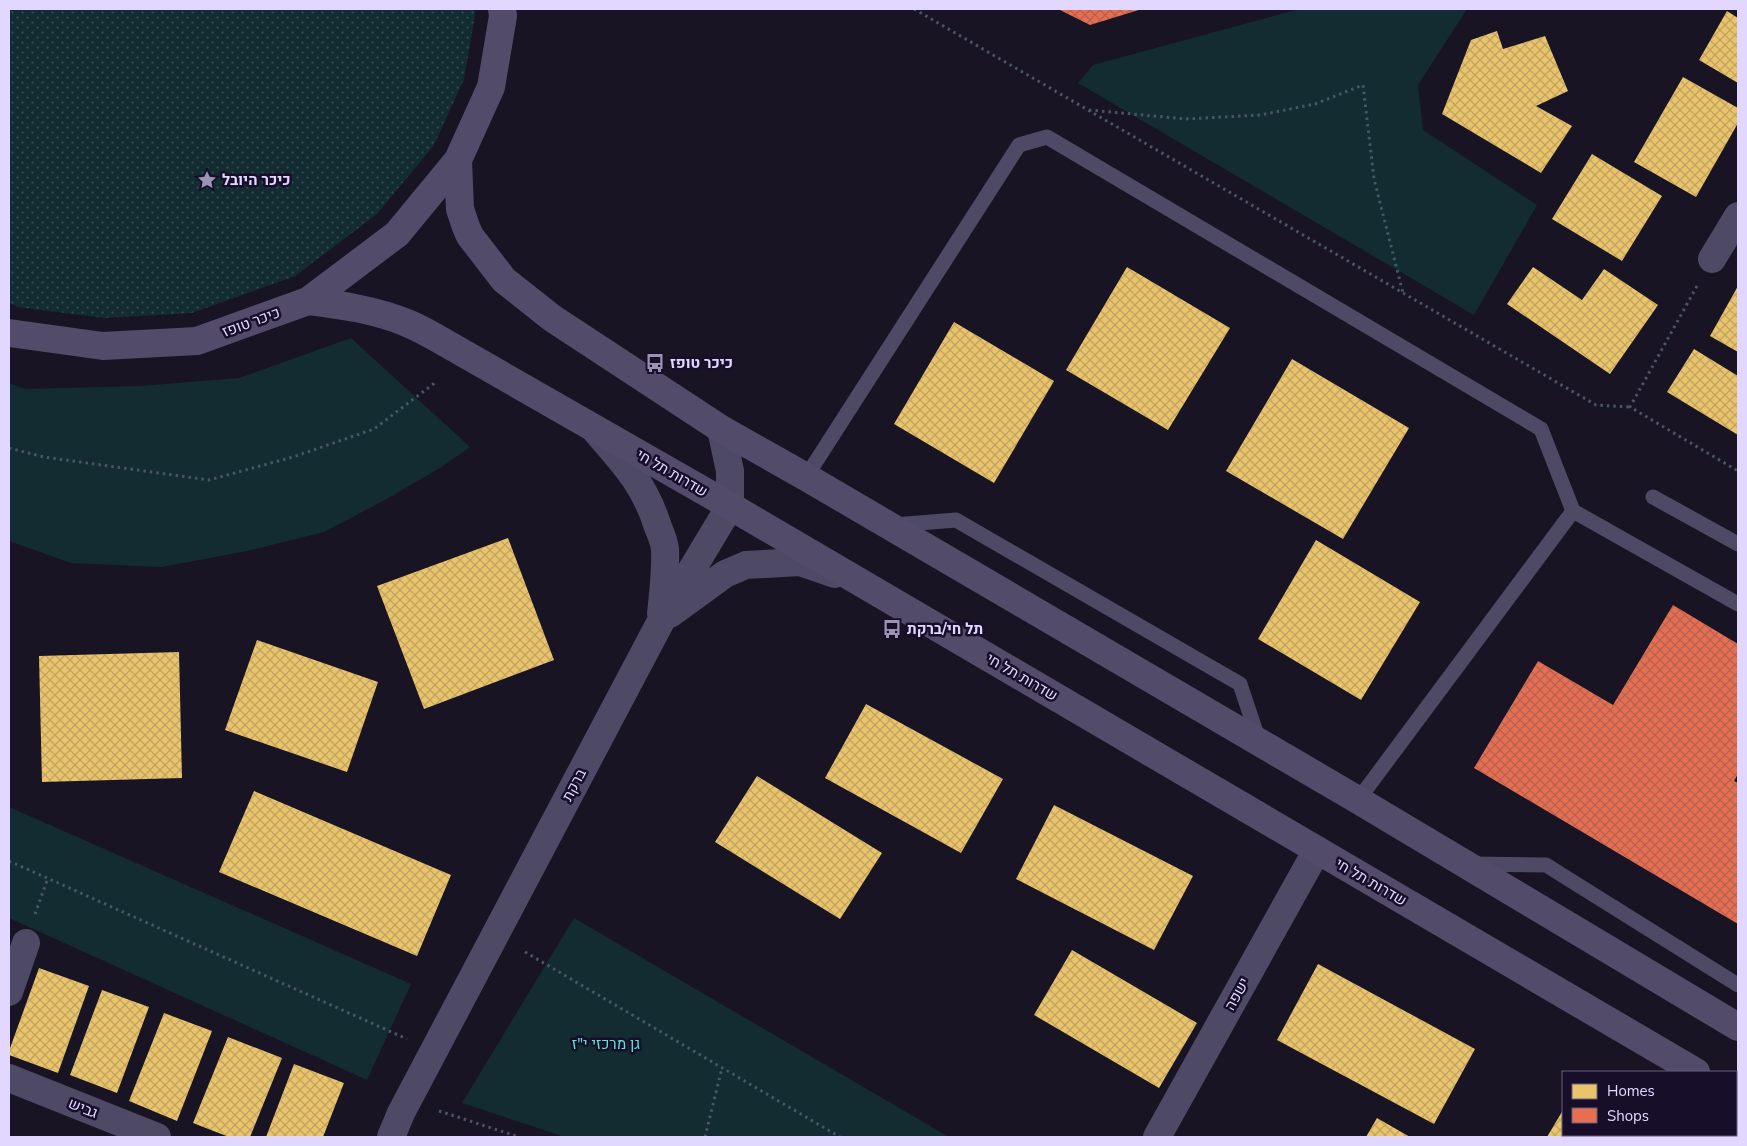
<svg xmlns="http://www.w3.org/2000/svg" width="1747" height="1146" viewBox="0 0 1747 1146" font-family="'Nunito Sans',Heebo,sans-serif">
	<defs>
		<pattern id="grass-dots" width="8" height="8" patternUnits="userSpaceOnUse" patternTransform="scale(1.25)"><rect width="8" height="8" fill="#122c32"/><path d="M2 2h.1M6 6h.1" fill="none" stroke="#344a51" stroke-width="1.8" stroke-linecap="round"/></pattern>
		<pattern id="homes-cross-hatch" width="8" height="8" patternUnits="userSpaceOnUse" patternTransform="scale(1.25)"><rect width="8" height="8" fill="#e9c46a"/><path d="M0 0l8 8M0 8l8-8" fill="none" stroke="#c0a362"/></pattern>
		<pattern id="shops-cross-hatch" width="8" height="8" patternUnits="userSpaceOnUse" patternTransform="scale(1.25)"><rect width="8" height="8" fill="#e76f51"/><path d="M0 0l8 8M0 8l8-8" fill="none" stroke="#b66150"/></pattern>
	</defs>
	<rect width="100%" height="100%" fill="#191423"/>
	<!-- grass -->
	<path fill="url(#grass-dots)" d="M9,9H474L475,15L464,79L434,145L377,214L295,276L192,313L104,318L18,307L9,303Z"/>
	<!-- green -->
	<path fill="#122c32" d="M1300,9H1467L1418,85L1423,130L1537,205L1474,315L1078,83L1093,65Z
		M351,338L470,447L440,468L383,501L324,532L247,551L162,567L71,563L9,541V383L25,389L140,386L239,378Z
		M9,807L411,984L367,1080L9,918Z
		M574,918L949,1137H565L462,1103Z"/>
	<!-- homes -->
	<path fill="url(#homes-cross-hatch)" d="M1727,11L1738,18V83L1699,60Z
		M1497,31L1503,49L1545,36L1568,91L1536,106L1572,126L1541,173L1442,114L1471,40Z
		M1683,77L1738,108V123L1696,197L1634,162Z
		M1592,154L1662,196L1622,261L1552,219Z
		M1127,267L1230,328L1168,430L1066,370Z
		M1533,267L1582,300L1604,269L1658,305L1610,374L1507,304Z
		M1738,286V352L1710,336Z
		M954,322L1054,381L994,483L894,424Z
		M1694,349L1738,376V435L1667,392Z
		M1292,359L1409,428L1343,539L1226,471Z
		M508,538L554,660L424,709L377,586Z
		M1316,540L1420,602L1361,700L1258,639Z
		M257,640L378,682L347,772L225,730Z
		M179,652L182,778L42,782L39,656Z
		M866,704L1003,779L961,853L825,778Z
		M757,776L882,853L840,919L715,842Z
		M254,791L451,875L417,956L219,872Z
		M1054,805L1193,876L1154,950L1016,879Z
		M1072,950L1197,1023L1159,1088L1034,1015Z
		M1318,964L1475,1049L1434,1124L1277,1040Z
		M39,968L89,986L58,1073L9,1055V1051Z
		M102,990L149,1007L117,1093L70,1075Z
		M164,1013L212,1031L177,1121L129,1101Z
		M228,1037L282,1058L250,1137H229L193,1123Z
		M294,1064L344,1083L323,1137H266Z
		M1563,1110V1135H1634L1638,1137H1547Z
		M1377,1118L1410,1137H1366Z"/>
	<!-- shops -->
	<path fill="url(#shops-cross-hatch)" d="M1058,9H1142L1090,25Z
		M1673,605L1738,644V774L1734,781L1738,783V924L1474,768L1538,661L1613,705Z"/>
	<g fill="none" stroke-linecap="round" stroke-linejoin="round">
		<!-- path -->
		<path stroke="#495465" stroke-width="3" stroke-dasharray="2.5 4" stroke-linecap="butt" d="M914,9L1596,405L1630,407
			M1089,110L1186,119L1260,115L1315,104L1363,85L1374,179L1403,293
			M1697,286L1630,407L1738,471
			M9,448L44,457L209,480L293,457L374,429L436,382
			M9,861L407,1039
			M35,914L48,878
			M525,952L840,1137
			M439,1111L519,1137
			M705,1137L722,1068"/>
		<!-- service -->
		<path stroke="#4e4964" stroke-width="15" d="M806,477L1019,145L1047,137L1541,429L1573,511L1358,800
			M1653,497L1738,544
			M1573,511L1738,604
			M894,525L956,520L1240,684L1259,741
			M1472,864L1546,865L1738,985"/>
		<!-- minor -->
		<path stroke="#4e4964" stroke-width="28" d="M1712,259L1738,216
			M9,992L26,943
			M9,1078L157,1137
			M1157,1137L1317,850"/>
		<!-- tertiary -->
		<path stroke="#4e4964" stroke-width="28" d="M596,431C624,463 645,485 658,527C661,534 664,541 665,549C666,571 663,593 661,614
			M670,614L725,574L746,565L800,562L835,574
			M391,1137L401,1113L661,621L730,506V471L721,429"/>
		<!-- secondary -->
		<path stroke="#524c6a" stroke-width="28" d="M458,160L460,209L466,227L470,236L504,280L552,318L721,429L806,477L1358,800L1738,1027
			M308,301C341,305 376,310 407,323C417,327 426,332 435,337L730,506L1696,1072
			M9,333L103,346L197,341L308,301L397,234L458,160L491,87L503,16L502,9
			M1736,1096L1738,1097"/>
	</g>
	<!-- icons -->
	<defs>
		<g id="sight-bare" transform="scale(1.5)"><path d="M0-6L1.8-2.2L6-1.7L2.9 1.2L3.7 5.4L0 3.3L-3.7 5.4L-2.9 1.2L-6-1.7L-1.8-2.2Z" fill="#9b93b2" stroke="#170e29" stroke-width="2.5" paint-order="stroke"/></g>
		<g id="bus-bare" transform="scale(1.5)"><path d="M-5-6H5V4H4V6H2V4H-2V6H-4V4H-5ZM-3.5-4V0h7V-4ZM-3.5 1.2v1.5H-2V1.2ZM2 1.2v1.5H3.5V1.2Z" fill="#9b93b2" stroke="#170e29" stroke-width="2.5" paint-order="stroke"/></g>
	</defs>
	<g fill-rule="evenodd">
		<use href="#sight-bare" x="207" y="180"/>
		<use href="#bus-bare" x="655" y="363"/>
		<use href="#bus-bare" x="892" y="629"/>
	</g>
	<g text-anchor="middle" stroke-width="5" stroke-linejoin="round" paint-order="stroke">
		<!-- poi labels -->
		<g font-size="15" font-weight="bold" fill="#e1d7ff" stroke="#170e29" text-anchor="start">
			<text x="222" y="185">כיכר היובל</text>
			<text x="670" y="368">כיכר טופז</text>
			<text x="907" y="634">תל חי/ברקת</text>
		</g>
		<!-- street labels -->
		<g font-size="15" fill="#e1d7ff" stroke="#170e29">
			<text transform="translate(251 322) rotate(-20)" y="5">כיכר טופז</text>
			<text transform="translate(672 473) rotate(30)" y="5">שדרות תל חי</text>
			<text transform="translate(1022 677) rotate(30)" y="5">שדרות תל חי</text>
			<text transform="translate(574 785) rotate(-62)" y="5">ברקת</text>
			<text transform="translate(1371 882) rotate(30)" y="5">שדרות תל חי</text>
			<text transform="translate(1237 994) rotate(-61)" y="5">ישפה</text>
			<text transform="translate(83 1108) rotate(22)" y="5">גביש</text>
		</g>
		<!-- park labels -->
		<g font-size="15" fill="#5ae7d7" stroke="#170e29">
			<text x="606" y="1049">גן מרכזי י"ז</text>
		</g>
	</g>
	<!-- border -->
	<rect width="1747" height="1146" fill="none" stroke="#e1d7ff" stroke-width="20"/>
	<!-- legend -->
	<rect x="1562" y="1071" width="175" height="65" fill="#170e29" stroke="#685e7f"/>
	<rect x="1572" y="1084" width="25" height="15" fill="#e9c46a" stroke="#685e7f"/>
	<text x="1607" y="1096" font-size="15" fill="#e1d7ff">Homes</text>
	<rect x="1572" y="1108" width="25" height="15" fill="#e76f51" stroke="#685e7f"/>
	<text x="1607" y="1121" font-size="15" fill="#e1d7ff">Shops</text>
</svg>
